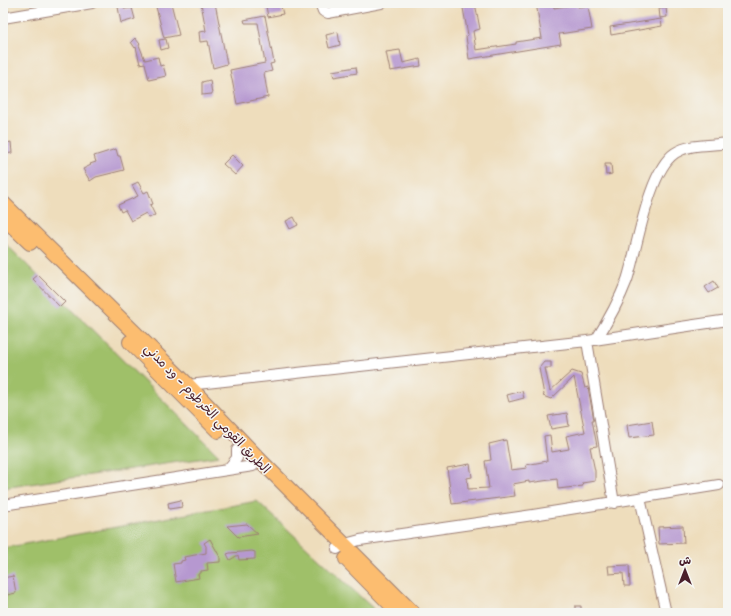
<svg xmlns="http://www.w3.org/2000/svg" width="731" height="616" viewBox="0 0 731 616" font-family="Sriracha,'Playpen Sans Arabic',sans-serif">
	<rect width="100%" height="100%" fill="#f6f6f2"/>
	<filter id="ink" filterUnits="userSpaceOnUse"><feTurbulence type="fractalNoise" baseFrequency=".025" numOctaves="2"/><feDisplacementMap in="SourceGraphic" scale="8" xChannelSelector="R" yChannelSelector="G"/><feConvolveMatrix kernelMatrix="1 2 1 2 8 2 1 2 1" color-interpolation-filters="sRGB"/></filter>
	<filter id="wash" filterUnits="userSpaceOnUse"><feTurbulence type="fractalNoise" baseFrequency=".012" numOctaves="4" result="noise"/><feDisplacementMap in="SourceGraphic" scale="16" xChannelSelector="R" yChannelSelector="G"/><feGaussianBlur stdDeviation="0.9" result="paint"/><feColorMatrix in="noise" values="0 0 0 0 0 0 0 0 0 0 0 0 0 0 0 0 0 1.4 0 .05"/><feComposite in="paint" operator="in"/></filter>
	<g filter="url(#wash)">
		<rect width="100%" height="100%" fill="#eeddbc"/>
		<!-- green -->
		<path fill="#9fc069" stroke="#74704a" d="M3,241L219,456L3,488Z
			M257,501L378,613H3V548Z"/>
		<g id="blocks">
			<!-- building -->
			<path fill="#b698d0" d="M155,3H171L179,35L164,38Z
				M201,3H215L227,64L213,68L208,41L200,42L199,32L206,31Z
				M280,3L283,14L268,17L266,6Z
				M462,3H475L480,29L473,31L476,50L516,44V42L542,38L536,3H553L554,8L578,4V7L588,6L592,29L559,34L561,44L469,59L466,36L468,35Z
				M124,6V9L132,8L135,19L121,23L118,7Z
				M666,7L667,17L660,18L659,8Z
				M265,16L274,63L270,64L272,71L264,73L268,97L237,104L230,70L265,63L258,23H245L244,20Z
				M661,19L662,26L611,35L610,27Z
				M338,32L340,45L329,48L326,35Z
				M135,38L140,44L139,45L145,60L158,57L160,66L163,65L166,76L149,80L145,63L140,64L136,47L135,48L131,42Z
				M166,39L168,48L161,50L159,40Z
				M400,50L403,63L420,59L421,66L390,71L386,52Z
				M356,67L357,73L334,77L332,71Z
				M210,80L212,94L202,95V82Z
				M11,142L12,153L3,154V144Z
				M116,149L118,156H120L124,170L96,177L90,181L83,169L91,165L90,164L96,162L94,156Z
				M232,155L243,166L235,175L223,164Z
				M605,164H611L612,174L606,175Z
				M138,182L144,193L148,191L153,204L150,205L155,215L149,218L146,213L131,221L125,210L121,212L118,205L138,196L132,185Z
				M294,217L298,225L290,229L286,221Z
				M38,275L65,302L60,307L33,279Z
				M714,281L718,288L709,293L705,287Z
				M544,362H551V368H545L550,391L572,371L581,374L585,388L588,387L594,420H592L597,446L590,447L595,471V481L582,483L583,486L558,489L557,479L529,483V481L513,484L515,496L452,504L447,468L470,464L472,477L467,478L468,489L489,488L485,461L491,460L489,444L506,440L511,470L527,468L526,465L547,461L544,436L550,435L552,452L569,449L566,436L585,432L574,377L551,399L543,396L544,395L539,368Z
				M522,391L524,398L509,402L507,395Z
				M567,413L569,426L551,429L548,416Z
				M652,421L654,435L629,438L627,425Z
				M181,500L182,507L169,509L168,503Z
				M247,524L258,534L238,537L227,526Z
				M683,526L684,543L659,544L658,527Z
				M210,539L220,557V562L207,563L208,570L201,571V573L198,574L199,578L176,582L173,564L181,563V561L185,560L184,557L206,553V546L204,543Z
				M252,551L255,552V559L239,560L238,555L230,560L227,554L230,553Z
				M629,565L630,586H624L623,573L609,574L608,566Z
				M13,576L16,593L7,595L5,586H3V578Z
				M575,606H581V613H575Z"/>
		</g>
	</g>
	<g filter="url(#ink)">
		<use href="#blocks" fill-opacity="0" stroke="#9c7e74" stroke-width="1"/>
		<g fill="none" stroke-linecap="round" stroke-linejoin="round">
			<!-- minor casing -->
			<g stroke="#9c7e74" stroke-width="12">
				<path id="minor" d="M320,3L323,11L328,13L381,3
					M3,18L92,3
					M596,340C608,321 619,301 627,280C637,250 648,171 675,153C691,143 710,146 728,143
					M587,341L614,503
					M188,385L587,341L728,320
					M227,470L237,458V450
					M640,498L666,613
					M3,505L253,466
					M337,549L345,544L360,540L533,515L719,485"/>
			</g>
			<!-- highway casing -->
			<g stroke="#9c7e74" stroke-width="16">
				<path id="highway" d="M3,203L188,385L261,461L413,613
					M3,217L30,243
					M130,342L218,431
					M346,559L399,613"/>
			</g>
			<!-- minor -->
			<use href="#minor" stroke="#fff" stroke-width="10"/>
			<!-- highway -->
			<use href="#highway" stroke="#fcbd6f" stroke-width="14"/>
		</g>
	</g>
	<g text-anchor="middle" stroke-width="3" stroke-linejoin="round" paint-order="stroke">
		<!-- street labels -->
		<g font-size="13" fill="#4a1f2b" stroke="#f6f6f2">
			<text transform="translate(208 408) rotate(46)" y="5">الطريق القومي الخرطوم - ود مدني</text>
		</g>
	</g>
	<!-- margin -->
	<rect width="731" height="616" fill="none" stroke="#f6f6f2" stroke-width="16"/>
	<!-- north arrow -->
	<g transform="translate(685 570)" stroke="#f6f6f2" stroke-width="3" paint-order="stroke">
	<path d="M0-3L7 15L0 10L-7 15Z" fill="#4a1f2b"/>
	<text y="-6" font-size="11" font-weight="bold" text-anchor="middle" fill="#4a1f2b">ش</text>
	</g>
</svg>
